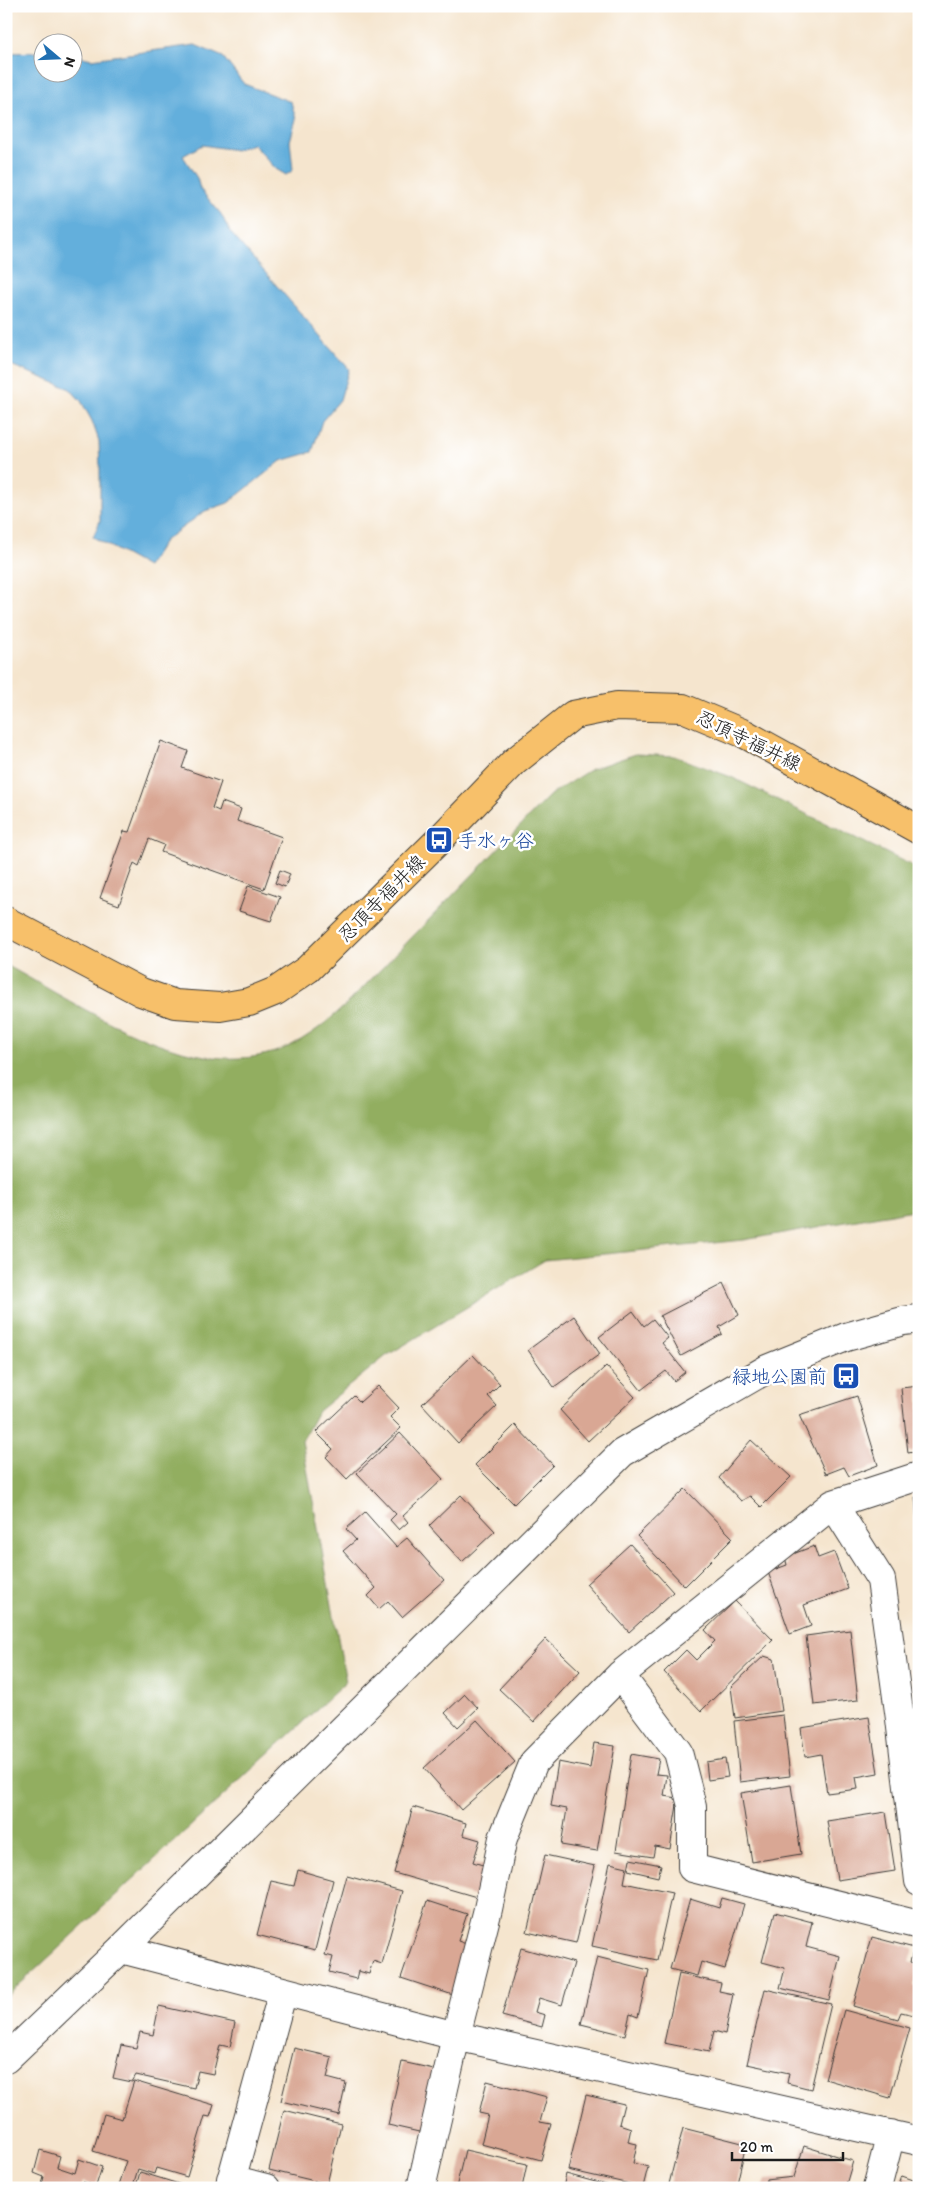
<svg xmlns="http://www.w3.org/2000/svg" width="925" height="2194" viewBox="0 0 925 2194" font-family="Itim,'Klee One',sans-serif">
	<rect width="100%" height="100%" fill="#fff"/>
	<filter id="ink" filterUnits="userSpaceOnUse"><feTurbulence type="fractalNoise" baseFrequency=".02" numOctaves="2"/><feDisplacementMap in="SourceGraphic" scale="10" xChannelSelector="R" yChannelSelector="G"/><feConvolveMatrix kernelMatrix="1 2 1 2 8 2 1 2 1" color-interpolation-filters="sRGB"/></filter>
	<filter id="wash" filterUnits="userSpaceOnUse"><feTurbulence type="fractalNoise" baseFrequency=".0096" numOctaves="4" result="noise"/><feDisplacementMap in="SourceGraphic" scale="20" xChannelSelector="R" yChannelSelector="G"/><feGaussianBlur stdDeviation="1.12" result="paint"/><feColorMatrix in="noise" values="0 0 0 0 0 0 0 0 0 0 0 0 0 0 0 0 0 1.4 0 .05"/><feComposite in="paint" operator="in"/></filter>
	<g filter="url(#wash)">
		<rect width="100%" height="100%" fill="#f5e5ce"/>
		<!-- forest -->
		<path fill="#92ae60" stroke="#57653e" d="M636,754L674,756L731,777L919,869V1209L744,1240L545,1260L386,1356L318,1411L302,1441L346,1682L6,1997V965C84,1007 192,1085 283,1049C309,1038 331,1019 351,1000L550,795L591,769Z"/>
		<!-- water -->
		<path fill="#63afdc" stroke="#40667c" d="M195,45L223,57L244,84L291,102L296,119L290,141L293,170L286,175L276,169L253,144L236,150L202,145L183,156L197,178L200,189L221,214L230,232L349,369L340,400L322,421L312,452L281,461L228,503L205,511L164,541L147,567L93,537L100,521V470L99,441L92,421L81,401L70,389L6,363V53L42,52V72H72L73,55L92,59Z"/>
		<g id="blocks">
			<!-- building -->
			<path fill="#d9a794" d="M161,741L188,751L182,768L221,782L212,808L219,811L222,802L241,809L237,821L282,837L264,889L161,852L164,845L149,839L139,866L134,863L119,905L100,898L124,831L129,832Z
				M280,870L290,874L285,887L275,883Z
				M248,886L280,897L271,921L239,911Z
				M724,1283L739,1315L719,1327L722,1334L681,1356L660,1316Z
				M633,1311L644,1326L653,1319L668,1338L662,1343L685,1372L674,1381L666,1371L641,1390L599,1337Z
				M574,1316L600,1354L554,1387L528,1350Z
				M473,1355L500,1384L488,1396L497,1406L458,1443L422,1404Z
				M606,1366L635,1397L588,1441L560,1410Z
				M378,1386L399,1408L390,1417L401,1428L347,1479L326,1457L333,1449L316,1432L354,1396L360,1402Z
				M919,1386V1451L908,1453L901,1388Z
				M857,1396L878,1465L849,1476L844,1467L826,1474L799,1415Z
				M515,1425L553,1465L514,1504L475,1465Z
				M400,1433L443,1479L403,1516L408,1522L399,1530L390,1520L396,1514L357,1473Z
				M751,1440L791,1477L761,1507L750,1496L741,1501L719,1478Z
				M685,1489L733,1538L685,1586L637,1536Z
				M461,1495L495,1531L462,1562L429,1526Z
				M919,1496V1524H917L915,1497Z
				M365,1512L396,1547L407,1538L444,1580L402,1617L388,1601L379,1609L368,1596L376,1588L343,1551L356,1540L346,1529Z
				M630,1544L673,1592L629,1632L586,1584Z
				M814,1546L818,1558L834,1552L848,1589L804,1605L811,1626L790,1634L768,1572L787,1565L785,1557Z
				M735,1601L773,1640L701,1711L664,1672L686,1650L696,1660L715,1641L705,1630Z
				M850,1630L858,1700L814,1705L806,1636Z
				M546,1639L580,1671L534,1722L499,1689Z
				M764,1656L774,1659L782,1711L735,1718L731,1687Z
				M465,1694L478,1708L458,1727L445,1713Z
				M783,1715L790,1776L740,1782L734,1721Z
				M869,1717L878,1773L856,1777L858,1789L827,1793L821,1754L805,1757L801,1728Z
				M477,1720L515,1762L461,1810L424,1768Z
				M594,1743L615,1746L597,1851L561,1845L567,1809L551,1806L558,1762L590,1768Z
				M631,1754L659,1759L656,1774L667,1775L664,1796L678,1798L670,1849L655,1846L653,1857L616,1851Z
				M725,1759L728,1777L708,1780L706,1762Z
				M791,1785L801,1854L752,1862L741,1793Z
				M413,1807L466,1823L463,1835L480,1840L473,1862L489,1867L480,1898L394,1873Z
				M886,1812L895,1871L837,1880L827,1821Z
				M545,1855L595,1866L576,1943L527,1932Z
				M630,1859L661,1865L658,1877L628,1870Z
				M610,1863L627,1867L624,1883L672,1893L657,1960L592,1946Z
				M298,1870L333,1880L315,1950L257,1935L271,1881L294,1886Z
				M347,1876L402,1891L382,1964L373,1961L369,1974L358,1971L356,1979L329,1972L333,1957L325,1955Z
				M722,1898L744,1904L725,1969L701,1962L697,1976L670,1969L690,1899L719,1908Z
				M427,1901L467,1914L458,1941L469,1945L453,1995L401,1978Z
				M775,1912L812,1922L806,1947L840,1956L829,2000L780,1988L785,1968L762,1962Z
				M872,1937L914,1948L910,1962L919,1965L914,1985L919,1986V1997L914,2015L901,2012L898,2019L853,2006Z
				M521,1948L574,1963L562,2005L539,1998L535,2012L545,2015L542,2027L502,2016Z
				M597,1957L649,1970L638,2017L630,2014L625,2035L581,2024Z
				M679,1974L721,1983L719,1991L733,1994L725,2034L714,2031L709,2052L664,2043Z
				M765,1989L831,2004L811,2089L787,2083L789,2073L747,2064Z
				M159,2006L235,2023L230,2047L220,2045L213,2074L198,2071L194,2088L136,2075L132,2082L113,2078L121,2045L136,2048L140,2032L153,2035Z
				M844,2010L910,2028L890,2098L825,2079Z
				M294,2048L332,2057L327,2078L346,2083L339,2115L281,2101Z
				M402,2062L443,2071L428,2134L388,2125Z
				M134,2081L214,2105L210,2117L205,2116L187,2177L156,2168L154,2174L138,2169L134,2182L137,2183L140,2172L192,2188H117L126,2161L93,2151L104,2114L122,2119Z
				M487,2081L547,2097L540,2122L551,2124L541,2160L481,2144L488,2115L479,2113Z
				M586,2095L624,2104L619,2124L631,2128L628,2142L637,2144L633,2163L648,2167L643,2187L568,2170Z
				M284,2110L341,2124L327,2184L269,2170Z
				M683,2128L746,2144L736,2188H668Z
				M804,2146L853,2161L845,2188H763L766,2180L794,2177Z
				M40,2150L60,2156L57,2167L75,2173L79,2159L102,2167L96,2186L83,2182L81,2188H41L44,2177L34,2173Z
				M465,2150L527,2164L522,2188H456Z
				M566,2174L614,2187V2188H563Z
				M902,2176L919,2182V2188H898Z"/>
		</g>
	</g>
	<g filter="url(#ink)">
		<use href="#blocks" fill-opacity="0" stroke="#3d3a37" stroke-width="1"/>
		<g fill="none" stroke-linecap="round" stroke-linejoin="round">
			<!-- minor casing -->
			<g stroke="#3d3a37" stroke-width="30">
				<path id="minor" d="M833,1504L881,1580L900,1719L919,1881
					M620,1675L678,1752L692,1806V1868L919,1925
					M121,1949L456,2036L919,2141
					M6,2059L121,1949L622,1453L767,1369L846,1337L903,1321L919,1319
					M231,2179L266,2188
					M229,2188L283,1991
					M421,2188L456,2036L488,1909L503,1838L534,1762L620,1675L833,1504L919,1476
					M877,2188L891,2134"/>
			</g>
			<!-- major casing -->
			<g stroke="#3d3a37" stroke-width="30">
				<path id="major" d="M6,921L141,992L175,1004L220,1007L249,1002L276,991L308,969L439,840L514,762L573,715L617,706L683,708L745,734L919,830"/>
			</g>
			<!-- minor -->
			<use href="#minor" stroke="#fff" stroke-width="28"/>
			<!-- major -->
			<use href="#major" stroke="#f7c06b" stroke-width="28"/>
		</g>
	</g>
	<!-- icons -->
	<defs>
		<g id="bus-square" transform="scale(1.4375)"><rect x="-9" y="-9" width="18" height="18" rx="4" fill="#1a4fb4" stroke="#fff"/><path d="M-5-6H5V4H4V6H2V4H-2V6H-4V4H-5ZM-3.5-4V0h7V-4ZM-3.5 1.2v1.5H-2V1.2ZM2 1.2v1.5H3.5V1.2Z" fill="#fff"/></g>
	</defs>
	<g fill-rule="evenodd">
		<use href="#bus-square" x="439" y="840"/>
		<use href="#bus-square" x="846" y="1376"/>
	</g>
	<g text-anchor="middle" stroke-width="5" stroke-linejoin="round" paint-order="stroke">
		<!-- street labels -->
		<g font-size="19" fill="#1c1c1c" stroke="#fff">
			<text transform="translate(749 740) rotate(26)" y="7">忍頂寺福井線</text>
			<text transform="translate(381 898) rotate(-45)" y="7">忍頂寺福井線</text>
		</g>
		<!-- transit labels -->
		<g font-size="19" fill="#164399" stroke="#fff" text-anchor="start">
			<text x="458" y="847">手水ヶ谷</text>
			<text x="827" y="1383" text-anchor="end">緑地公園前</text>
		</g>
	</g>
	<!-- margin -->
	<rect width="925" height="2194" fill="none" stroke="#fff" stroke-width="25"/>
	<!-- north arrow -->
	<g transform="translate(58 58) rotate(109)"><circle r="24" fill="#ffffff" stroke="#a4a4a4"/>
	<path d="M0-4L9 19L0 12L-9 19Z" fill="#1f6fb2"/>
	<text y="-8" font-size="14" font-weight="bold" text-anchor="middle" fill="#1c1c1c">N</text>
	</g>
	<!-- scale -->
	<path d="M732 2152v8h111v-8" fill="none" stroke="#1c1c1c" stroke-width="2.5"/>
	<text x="740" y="2152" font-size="15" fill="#1c1c1c" stroke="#ffffff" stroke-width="4" paint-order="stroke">20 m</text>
</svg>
